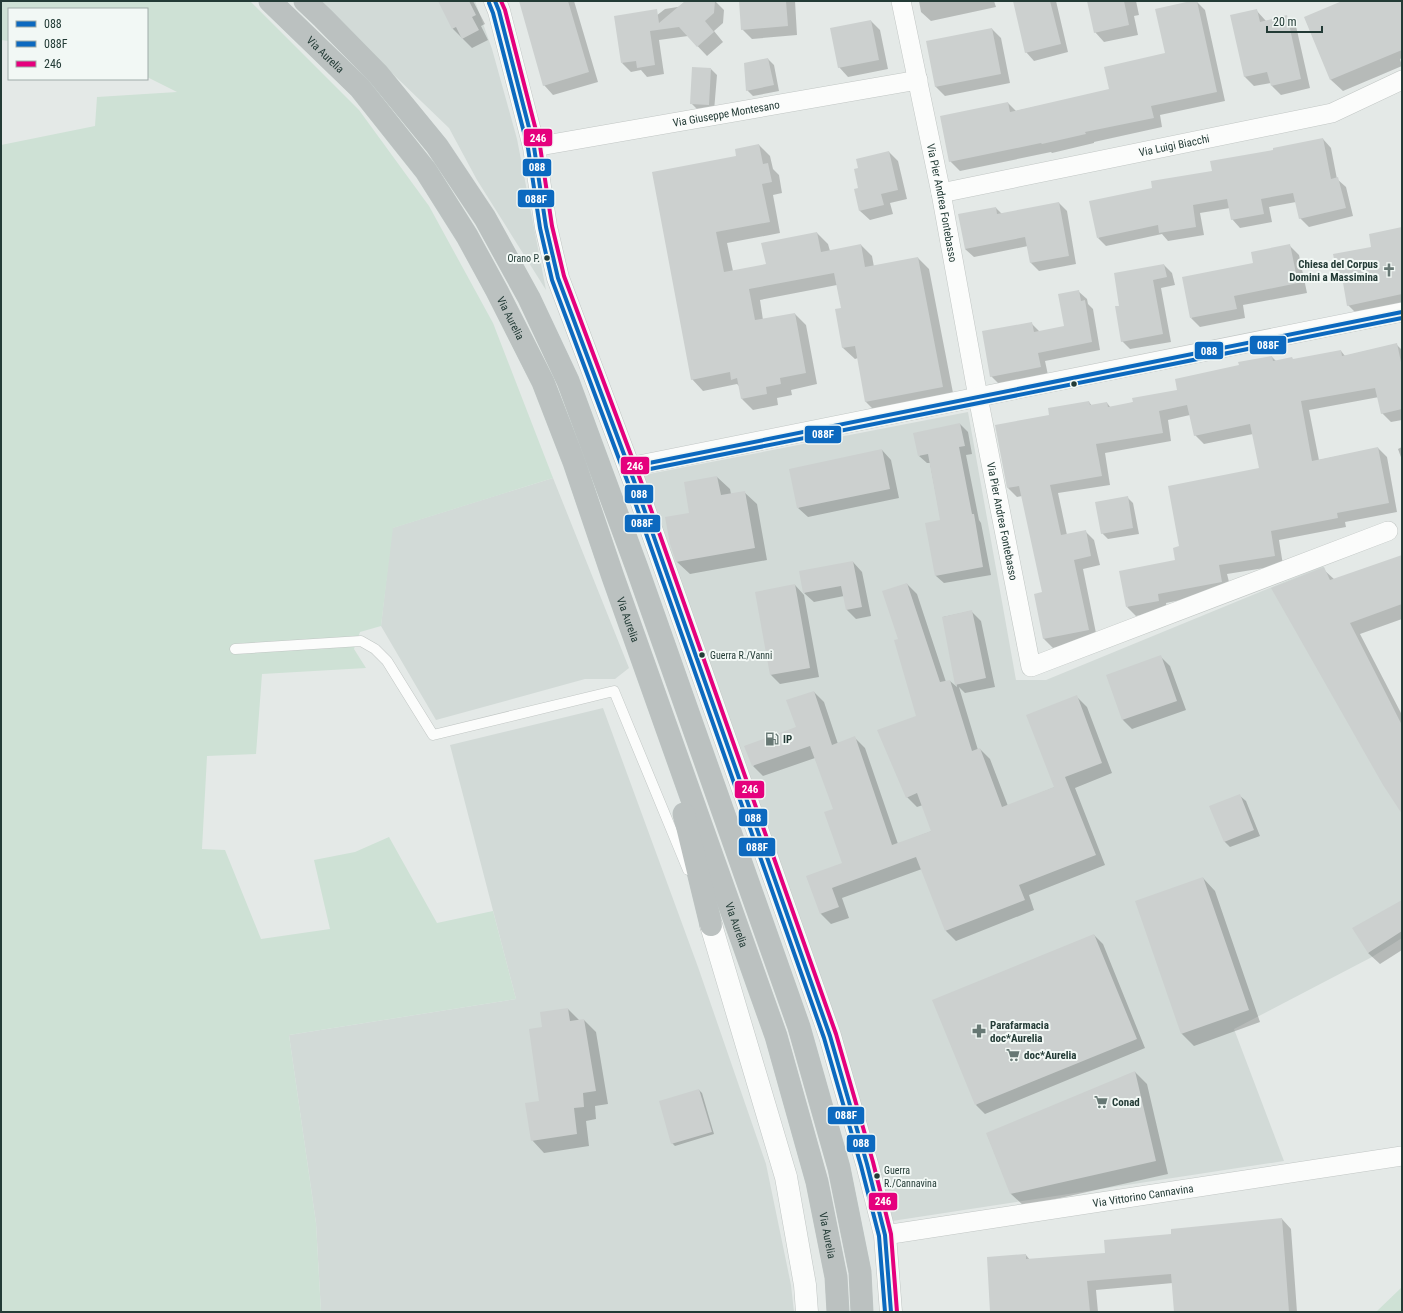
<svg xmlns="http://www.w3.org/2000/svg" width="1403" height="1313" viewBox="0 0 1403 1313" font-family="'Roboto Condensed',sans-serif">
	<rect width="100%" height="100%" fill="#e4e9e7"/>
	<!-- built -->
	<path fill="#d2dad7" d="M317,1H475L492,49L517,139L546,290L477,180L449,128Z
		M968,412L1016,680H1046L1323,566L1358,641L1402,725V938L1372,957L1234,1029L1284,1161L892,1221L637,489L644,475Z
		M553,478L629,668L615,679H585L436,720L381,626L392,528Z
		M603,708L698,967L766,1164L791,1285L794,1312H321L316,1223L289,1035L516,999L450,745Z"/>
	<!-- green -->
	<path fill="#cee1d5" d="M1,1H250L359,110L429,206L493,323L553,478L393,528L381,626L360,632L354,649L366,668L262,674L256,754L207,756L202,849L225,850L261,939L330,929L314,860L355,852L389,837L437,923L493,911L516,999L289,1035L316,1223L321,1312H1V145L95,126L97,97L177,92L147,77V9H9V41L1,40Z
		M1402,1287V1312H1376Z"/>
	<!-- shadow -->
	<path fill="#0003" d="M439,1H473L485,24L481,26L488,40L472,48L453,29Z
		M520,1H574L598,82L553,95L544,85Z
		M715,1L724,10L723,23L714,31L723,42L707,56L688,36L659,40L664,74L647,77L641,70L631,72L622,63L656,16L665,9Z
		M740,1H795L797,35L752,39L742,29Z
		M919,1H994L996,7L931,21L921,12Z
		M1014,1H1056L1068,52L1034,61L1026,52Z
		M1088,1H1136L1139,15L1134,16L1138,35L1104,42L1095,32Z
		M1196,1L1205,10L1225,101L1160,115L1162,127L1094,142V143L1052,153L1051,152L960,171L950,161L1008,103L1016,111L1111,90L1166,54Z
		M1344,1H1402V58L1400,59L1402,66L1343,91L1331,80L1305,18Z
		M1256,10L1266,21L1286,17L1296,26L1310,88L1281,95L1272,86L1271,83L1254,86L1245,77L1231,16Z
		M871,21L880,30L888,69L848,77L839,67Z
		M992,29L1001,38L1010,83L945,96L935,86Z
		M768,59L774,65L779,91L753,96L747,90Z
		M711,69L717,75L714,111L697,109L691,103Z
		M1323,139L1331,148L1337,179L1346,187L1353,216L1309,227L1300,218L1296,202L1269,207L1272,222L1240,228L1232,219L1230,208L1200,213L1204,235L1168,241L1162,234L1106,246L1098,238L1153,188L1213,172L1274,151Z
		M759,145L770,156L773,169L779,175L782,193L773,195L780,233L727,243L733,271L767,265L817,233L828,244L830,251L861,245L872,256L874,267L918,258L929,269L954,398L877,413L866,402L858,358L855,359L843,348L842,309L837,285L760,300L763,320L795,314L806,325L817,384L791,390L792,395L777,398L778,405L753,410L742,399L740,387L737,384L703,391L692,379L653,173L737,157Z
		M889,152L898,161L907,199L890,203L893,214L870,220L860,211L859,188L860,168Z
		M1059,203L1067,211L1076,264L1039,271L1031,263L1028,246L974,257L965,249L996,208L1002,214Z
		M1290,246L1299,255L1307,293L1243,305L1245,318L1200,327L1191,318L1254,264Z
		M1402,254V307L1359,316L1348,305L1344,283L1339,277Z
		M1164,265L1172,273L1175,285L1161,288L1171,342L1130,349L1122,341L1121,306Z
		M1078,291L1087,299L1088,304L1093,309L1100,350L1045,361L1048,375L999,384L991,376L1031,323L1040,332L1066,327Z
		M1396,344L1402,350V420L1391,422L1382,413L1379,397L1309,410L1319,460L1378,448L1387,457L1397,512L1345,522L1346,527L1279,540L1283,565L1227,574L1231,590L1166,603L1167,610L1136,616L1127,607L1177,561L1181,547L1260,469L1253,434L1204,444L1195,435L1190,415L1168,420L1171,441L1105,453L1110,485L1058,493L1067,535L1085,531L1094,540L1100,565L1083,569L1097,638L1053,648L1044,639V593L1022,496L1017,497L1008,488L1050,416L1089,402L1092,406L1107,403L1111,408L1179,391L1240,366L1272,357L1276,361L1294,360L1341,351L1345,356Z
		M960,424L968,432L972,454L966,455L979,520L981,523L991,575L944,583L936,576L941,521L930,463H927L919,456Z
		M1402,447V460L1398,449Z
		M882,450L891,460L899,498L808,517L798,508Z
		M717,477L730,489L731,494L744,492L757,504L767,560L690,574L677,562L690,513Z
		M1127,497L1133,503L1139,534L1108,539L1102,533Z
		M1402,556V619L1360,634L1402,715V812L1323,569L1335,580Z
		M853,562L862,572L871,616L856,619L847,610L844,596L814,602L804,593Z
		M907,584L917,594L946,682L950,681L957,687L943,617L971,611L981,621L995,687L965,693L959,687L978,750L980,749L990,759L1008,806L1055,787L1076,696L1087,707L1112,773L1075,788L1105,865L1029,895L1034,910L956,941L946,931L922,869L842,898L849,918L831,924L821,914L807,877L843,864L835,810L815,758L763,776L753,766L797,728L814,692L824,702L838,744L855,738L865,748L898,844L932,831L923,805L917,807L907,797L917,717L899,640Z
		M795,585L804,595L819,677L780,684L771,675Z
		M1161,657L1170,666L1186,710L1132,729L1123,720L1108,675Z
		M1239,795L1246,801L1260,836L1230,847L1224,841Z
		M1203,878L1215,891L1260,1022L1194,1046L1181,1033Z
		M1402,901V950L1380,964L1368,953Z
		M1094,935L1103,944L1145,1048L985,1114L976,1105Z
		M568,1009L579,1020H584L596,1032L608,1104L595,1106L596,1119L586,1121L589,1146L544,1153L532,1140L540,1101L543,1027Z
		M1135,1072L1147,1084L1168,1174L1024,1206L1011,1194L987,1134Z
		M699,1090L702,1093L714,1134L675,1146L672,1143Z
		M1282,1219L1291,1229L1297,1312H1175L1173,1283L1096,1290L1098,1312H991L1026,1255L1030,1260L1106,1254L1172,1235Z"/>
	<!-- building -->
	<path fill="#ccd0cf" d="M438,1H469L476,15L472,17L479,30L462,39L456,27L452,29Z
		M519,1H568L589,72L543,86Z
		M685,1H715L714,13L705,21L714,32L697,47L679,27L650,31L655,65L637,68L636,61L621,63L614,16L657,9L659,23Z
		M739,1H786L788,26L741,30Z
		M1013,1H1050L1061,44L1025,53Z
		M1087,1H1124L1129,25L1094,33Z
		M1191,1H1197L1217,92L1151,106L1154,118L1085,132L1086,134L1042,144L1041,143L949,162L940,116L1008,102L1010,112L1109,89L1104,67L1165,53L1155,9Z
		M1342,1H1402V50L1330,80L1304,17Z
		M1257,9L1260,22L1287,15L1301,79L1271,86L1267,72L1244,77L1230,15Z
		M871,20L879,60L838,68L830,28Z
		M992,28L1001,74L935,87L926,41Z
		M768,58L774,85L746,91L744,63Z
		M692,67L711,68L709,105L690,104Z
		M1323,138L1331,179L1338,177L1346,208L1299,219L1293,193L1261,199L1264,214L1231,220L1227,199L1193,205L1196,227L1159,233L1158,225L1097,238L1089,201L1152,188L1151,181L1212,171L1210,161L1273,150V148Z
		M759,144L763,164L768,163L772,182L762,184L770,222L716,232L724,272L766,264L761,243L817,232L821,252L861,244L865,267L918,257L943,387L865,402L855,346L842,348L835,309L841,308L834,273L749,289L755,320L795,313L806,373L780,378L781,384L766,387L767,394L741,399L737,378L731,380L730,372L691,380L652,172L736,156L735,149Z
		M889,151L898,190L881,194L884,205L859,211L854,189L858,188L854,169L858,168L856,159Z
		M1059,202L1069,256L1030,263L1025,237L965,249L958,214L996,207L997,214Z
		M1402,227V294L1347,306L1342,277L1338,278L1333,254L1371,247L1369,234Z
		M1290,244L1298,283L1234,296L1237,309L1190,318L1182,277L1253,263L1251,252Z
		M1164,264L1167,277L1153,280L1163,334L1121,342L1115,306H1119L1114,273Z
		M1079,290L1081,301L1085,300L1092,342L1038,353L1041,367L990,377L982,331L1032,322L1034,332L1064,326L1058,294Z
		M1397,343L1402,367V409L1381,414L1375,388L1301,401L1312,461L1378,447L1389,503L1337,513L1338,518L1271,531L1275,556L1219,565L1222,582L1158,594L1159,601L1126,607L1119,571L1175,560L1173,548L1179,546L1168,486L1259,468L1250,424L1194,436L1187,405L1159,411L1163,433L1096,444L1102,476L1050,485L1061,535L1086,530L1091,556L1074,560L1089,630L1043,639L1034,594L1042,592L1019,486L1007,488L995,425L1049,415L1048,408L1089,401L1090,405L1107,402L1108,407L1133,402L1132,398L1177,390L1175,379L1239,365L1238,362L1272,356L1273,361L1292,357L1293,359L1341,350L1342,356Z
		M960,423L965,446L959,447L972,514H974L983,567L935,576L925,523L940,520L928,454L918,456L913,433Z
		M882,449L890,489L797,508L789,469Z
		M717,476L721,495L745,491L755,548L676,562L670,544L665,517L689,513L684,482Z
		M1128,496L1133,528L1101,534L1095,502Z
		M1402,555V604L1350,623L1402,725V814L1383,785L1271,588L1324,567L1330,580Z
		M853,561L862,607L846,610L841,586L803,593L799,571Z
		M907,583L940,682L950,680L972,751L980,748L1002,807L1054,787L1026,715L1077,695L1102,763L1065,777L1096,855L1019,885L1025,900L945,931L916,857L832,888L839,907L820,914L806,876L842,863L824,812L833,809L810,746L752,766L744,746L796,727L786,700L814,691L832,745L855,736L892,845L931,831L917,793L906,798L877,730L916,716L894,640L898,639L882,591Z
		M795,584L810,668L770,675L755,592Z
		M972,610L986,678L955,685L942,617Z
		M1161,655L1177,701L1122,720L1106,675Z
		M1240,794L1254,830L1224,842L1209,806Z
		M1203,877L1249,1010L1181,1034L1135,901Z
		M1402,900V931L1368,953L1352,928Z
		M1094,934L1137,1039L975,1105L932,1000Z
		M568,1008L570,1021L584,1019L596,1091L583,1093L584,1107L574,1108L577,1134L531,1141L525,1103L539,1101L529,1029L542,1027L540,1012Z
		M1135,1071L1156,1161L1010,1194L986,1133Z
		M699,1089L712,1132L671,1144L659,1101Z
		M1282,1218L1289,1312H1174L1171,1274L1087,1281L1090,1312H990L987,1257L1026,1254V1259L1105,1253L1104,1240L1171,1234V1229Z"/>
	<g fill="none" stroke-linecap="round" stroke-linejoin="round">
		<!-- lane casing -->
		<g stroke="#c1c6c4" stroke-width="11">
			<path id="lane" d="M235,649L361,641L375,649L387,661L433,735L614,691L688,870"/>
		</g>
		<!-- street casing -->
		<g stroke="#c1c6c4" stroke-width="20">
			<g id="street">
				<path id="s1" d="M901,1L941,193L978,397L1031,667L1388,531"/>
				<path id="s2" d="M534,147L918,80"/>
				<path id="s3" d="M941,193L1332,113L1402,80"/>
				<path d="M629,467L1402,312"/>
				<path id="s4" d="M885,1235L1402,1156"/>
			</g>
		</g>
		<!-- secondary casing -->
		<g stroke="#c0c6c4" stroke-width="23">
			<path id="secondary" d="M495,1L499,11L534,147L546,227L558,278L637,489L830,1036L867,1164L885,1235L891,1312
				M711,925L786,1177L805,1285L807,1312"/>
		</g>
		<!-- highway casing -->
		<g stroke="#bdc5c3" stroke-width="23">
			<g id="highway">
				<path id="s5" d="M270,1L360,88L426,171L467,236L497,291L543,382L574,462L613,577L776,1036L817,1182L836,1277L838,1312"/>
				<path d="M305,1L323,18L378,74L437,146L485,218L529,298L568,381L637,568L799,1027L839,1168L860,1272L862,1312"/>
				<path d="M684,814L711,925"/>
			</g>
		</g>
		<!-- lane -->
		<use href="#lane" stroke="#fbfcfb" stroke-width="10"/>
		<!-- street -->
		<use href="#street" stroke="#fbfcfb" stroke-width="19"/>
		<!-- secondary -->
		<use href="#secondary" stroke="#fbfcfb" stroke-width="22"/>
		<!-- highway -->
		<use href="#highway" stroke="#bbc1c0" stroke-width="22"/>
		<!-- bus-1 casing -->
		<g stroke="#f2f8f5" stroke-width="7">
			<path id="bus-1" d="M495,1L499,11L534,147L546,227L558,278L637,489L830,1036L867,1164L885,1235L891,1312
				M629,467L1402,312"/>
		</g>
		<!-- bus-2 casing -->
		<g stroke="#f2f8f5" stroke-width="7">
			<path id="bus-2" d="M489,3L493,13L528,148L540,228L552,280L631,491L824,1038L861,1166L879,1236L885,1312
				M630,473L1402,318"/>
		</g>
		<!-- bus-3 casing -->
		<g stroke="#f2f8f5" stroke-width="7">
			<path id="bus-3" d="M501,1L505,10L540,146L552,226L564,276L643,487L836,1034L873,1162L891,1234L897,1312"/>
		</g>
		<!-- bus-1 -->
		<use href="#bus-1" stroke="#0c69bf" stroke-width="4"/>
		<!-- bus-2 -->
		<use href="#bus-2" stroke="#0c69bf" stroke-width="4"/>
		<!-- bus-3 -->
		<use href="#bus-3" stroke="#e5007d" stroke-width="4"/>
	</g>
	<!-- icons -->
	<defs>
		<g id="church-bare" transform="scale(1.08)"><path d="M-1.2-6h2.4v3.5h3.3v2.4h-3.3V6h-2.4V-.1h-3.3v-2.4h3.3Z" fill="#677874" stroke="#f2f8f5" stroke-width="2.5" paint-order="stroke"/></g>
		<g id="fuel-bare" transform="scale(1.08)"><path d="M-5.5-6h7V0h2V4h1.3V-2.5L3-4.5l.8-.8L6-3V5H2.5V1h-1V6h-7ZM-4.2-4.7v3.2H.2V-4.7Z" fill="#677874" stroke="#f2f8f5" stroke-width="2.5" paint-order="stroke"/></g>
		<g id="pharmacy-bare" transform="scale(1.08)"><path d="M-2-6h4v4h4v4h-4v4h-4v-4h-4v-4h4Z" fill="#677874" stroke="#f2f8f5" stroke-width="2.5" paint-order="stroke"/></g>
		<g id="supermarket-bare" transform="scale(1.08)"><path d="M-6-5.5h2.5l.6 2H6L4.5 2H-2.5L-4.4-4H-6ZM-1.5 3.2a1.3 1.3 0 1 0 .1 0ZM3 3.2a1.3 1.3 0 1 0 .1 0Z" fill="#677874" stroke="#f2f8f5" stroke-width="2.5" paint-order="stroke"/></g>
	</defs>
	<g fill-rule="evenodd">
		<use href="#church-bare" x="1389" y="270"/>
		<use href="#fuel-bare" x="772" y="739"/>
		<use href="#pharmacy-bare" x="979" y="1031"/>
		<use href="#supermarket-bare" x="1013" y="1055"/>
		<use href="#supermarket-bare" x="1101" y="1102"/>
	</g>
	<!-- markers -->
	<g fill="#233b36" stroke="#f2f8f5" stroke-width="1.5">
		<circle cx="547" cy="258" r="3.5"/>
		<circle cx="1074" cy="384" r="3.5"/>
		<circle cx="702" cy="655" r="3.5"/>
		<circle cx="877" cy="1176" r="3.5"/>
	</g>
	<g text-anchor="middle" stroke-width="4" stroke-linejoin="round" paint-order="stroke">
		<!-- bus labels -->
		<g font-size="10" fill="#233b36" stroke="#f2f8f5" text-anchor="start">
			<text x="540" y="262" text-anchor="end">Orano P.</text>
			<text x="710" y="659">Guerra R./Vanni</text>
			<text x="884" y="1174">Guerra<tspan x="884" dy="13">R./Cannavina</tspan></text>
		</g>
		<!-- street labels -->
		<g font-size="11" fill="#233b36" stroke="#f2f8f5">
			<text dy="4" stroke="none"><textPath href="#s5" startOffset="77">Via Aurelia</textPath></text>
			<text dy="4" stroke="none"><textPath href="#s2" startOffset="195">Via Giuseppe Montesano</textPath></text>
			<text dy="4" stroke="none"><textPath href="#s3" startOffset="238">Via Luigi Biacchi</textPath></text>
			<text dy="4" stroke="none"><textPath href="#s1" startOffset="206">Via Pier Andrea Fontebasso</textPath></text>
			<text dy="4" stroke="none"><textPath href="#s5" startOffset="401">Via Aurelia</textPath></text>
			<text dy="4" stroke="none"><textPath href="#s1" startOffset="530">Via Pier Andrea Fontebasso</textPath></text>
			<text dy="4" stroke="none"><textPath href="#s5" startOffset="725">Via Aurelia</textPath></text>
			<text dy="4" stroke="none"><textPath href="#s5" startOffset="1049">Via Aurelia</textPath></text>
			<text dy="4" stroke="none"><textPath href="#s4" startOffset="261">Via Vittorino Cannavina</textPath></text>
			<text dy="4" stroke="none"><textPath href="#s5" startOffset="1373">Via Aurelia</textPath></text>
		</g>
		<!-- poi labels -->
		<g font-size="11" font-weight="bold" fill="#233b36" stroke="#f2f8f5" text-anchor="start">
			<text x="1378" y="268" text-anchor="end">Chiesa del Corpus<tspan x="1378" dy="13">Domini a Massimina</tspan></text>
			<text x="783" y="743">IP</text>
			<text x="990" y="1029">Parafarmacia<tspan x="990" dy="13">doc*Aurelia</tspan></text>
			<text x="1024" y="1059">doc*Aurelia</text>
			<text x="1112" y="1106">Conad</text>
		</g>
	</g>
	<g stroke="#f2f8f5" stroke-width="1.5">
		<rect x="523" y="128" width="30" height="19" rx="4" fill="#e5007d"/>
		<rect x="522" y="158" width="30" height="19" rx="4" fill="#0c69bf"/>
		<rect x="517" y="189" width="38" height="19" rx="4" fill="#0c69bf"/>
		<rect x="1249" y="335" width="38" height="20" rx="4" fill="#0c69bf"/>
		<rect x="1194" y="341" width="30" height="19" rx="4" fill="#0c69bf"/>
		<rect x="804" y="425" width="38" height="19" rx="4" fill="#0c69bf"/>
		<rect x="620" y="456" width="30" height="19" rx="4" fill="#e5007d"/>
		<rect x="624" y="484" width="30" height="20" rx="4" fill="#0c69bf"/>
		<rect x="624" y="514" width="37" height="19" rx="4" fill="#0c69bf"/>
		<rect x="734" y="780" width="31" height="19" rx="4" fill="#e5007d"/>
		<rect x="738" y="808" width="30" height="19" rx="4" fill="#0c69bf"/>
		<rect x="738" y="837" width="38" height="20" rx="4" fill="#0c69bf"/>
		<rect x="827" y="1106" width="38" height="19" rx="4" fill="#0c69bf"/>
		<rect x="846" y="1134" width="30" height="19" rx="4" fill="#0c69bf"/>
		<rect x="868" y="1192" width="30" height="19" rx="4" fill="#e5007d"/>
	</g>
	<g font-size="11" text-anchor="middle" font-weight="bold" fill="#fff">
		<text x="538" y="142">246</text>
		<text x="537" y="171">088</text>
		<text x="536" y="203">088F</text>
		<text x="1268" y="349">088F</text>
		<text x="1209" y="355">088</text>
		<text x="823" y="438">088F</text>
		<text x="635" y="470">246</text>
		<text x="639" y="498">088</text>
		<text x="642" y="527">088F</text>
		<text x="750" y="793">246</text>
		<text x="753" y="822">088</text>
		<text x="757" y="851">088F</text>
		<text x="846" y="1119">088F</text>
		<text x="861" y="1147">088</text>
		<text x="883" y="1205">246</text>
	</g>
	<!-- border -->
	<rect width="1403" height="1313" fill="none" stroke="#233b36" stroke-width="4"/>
	<!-- legend -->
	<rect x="8" y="8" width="140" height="72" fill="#f2f8f5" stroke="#9faca9"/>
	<rect x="16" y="21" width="20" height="6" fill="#0c69bf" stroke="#9faca9"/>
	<text x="44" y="28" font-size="12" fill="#233b36">088</text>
	<rect x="16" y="41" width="20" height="6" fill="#0c69bf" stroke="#9faca9"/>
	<text x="44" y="48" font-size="12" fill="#233b36">088F</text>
	<rect x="16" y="61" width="20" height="6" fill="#e5007d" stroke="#9faca9"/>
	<text x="44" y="68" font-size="12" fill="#233b36">246</text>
	<!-- scale -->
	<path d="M1267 26v6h55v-6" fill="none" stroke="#233b36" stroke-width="2"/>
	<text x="1273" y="26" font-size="12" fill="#233b36" stroke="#f2f8f5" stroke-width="3" paint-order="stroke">20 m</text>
</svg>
